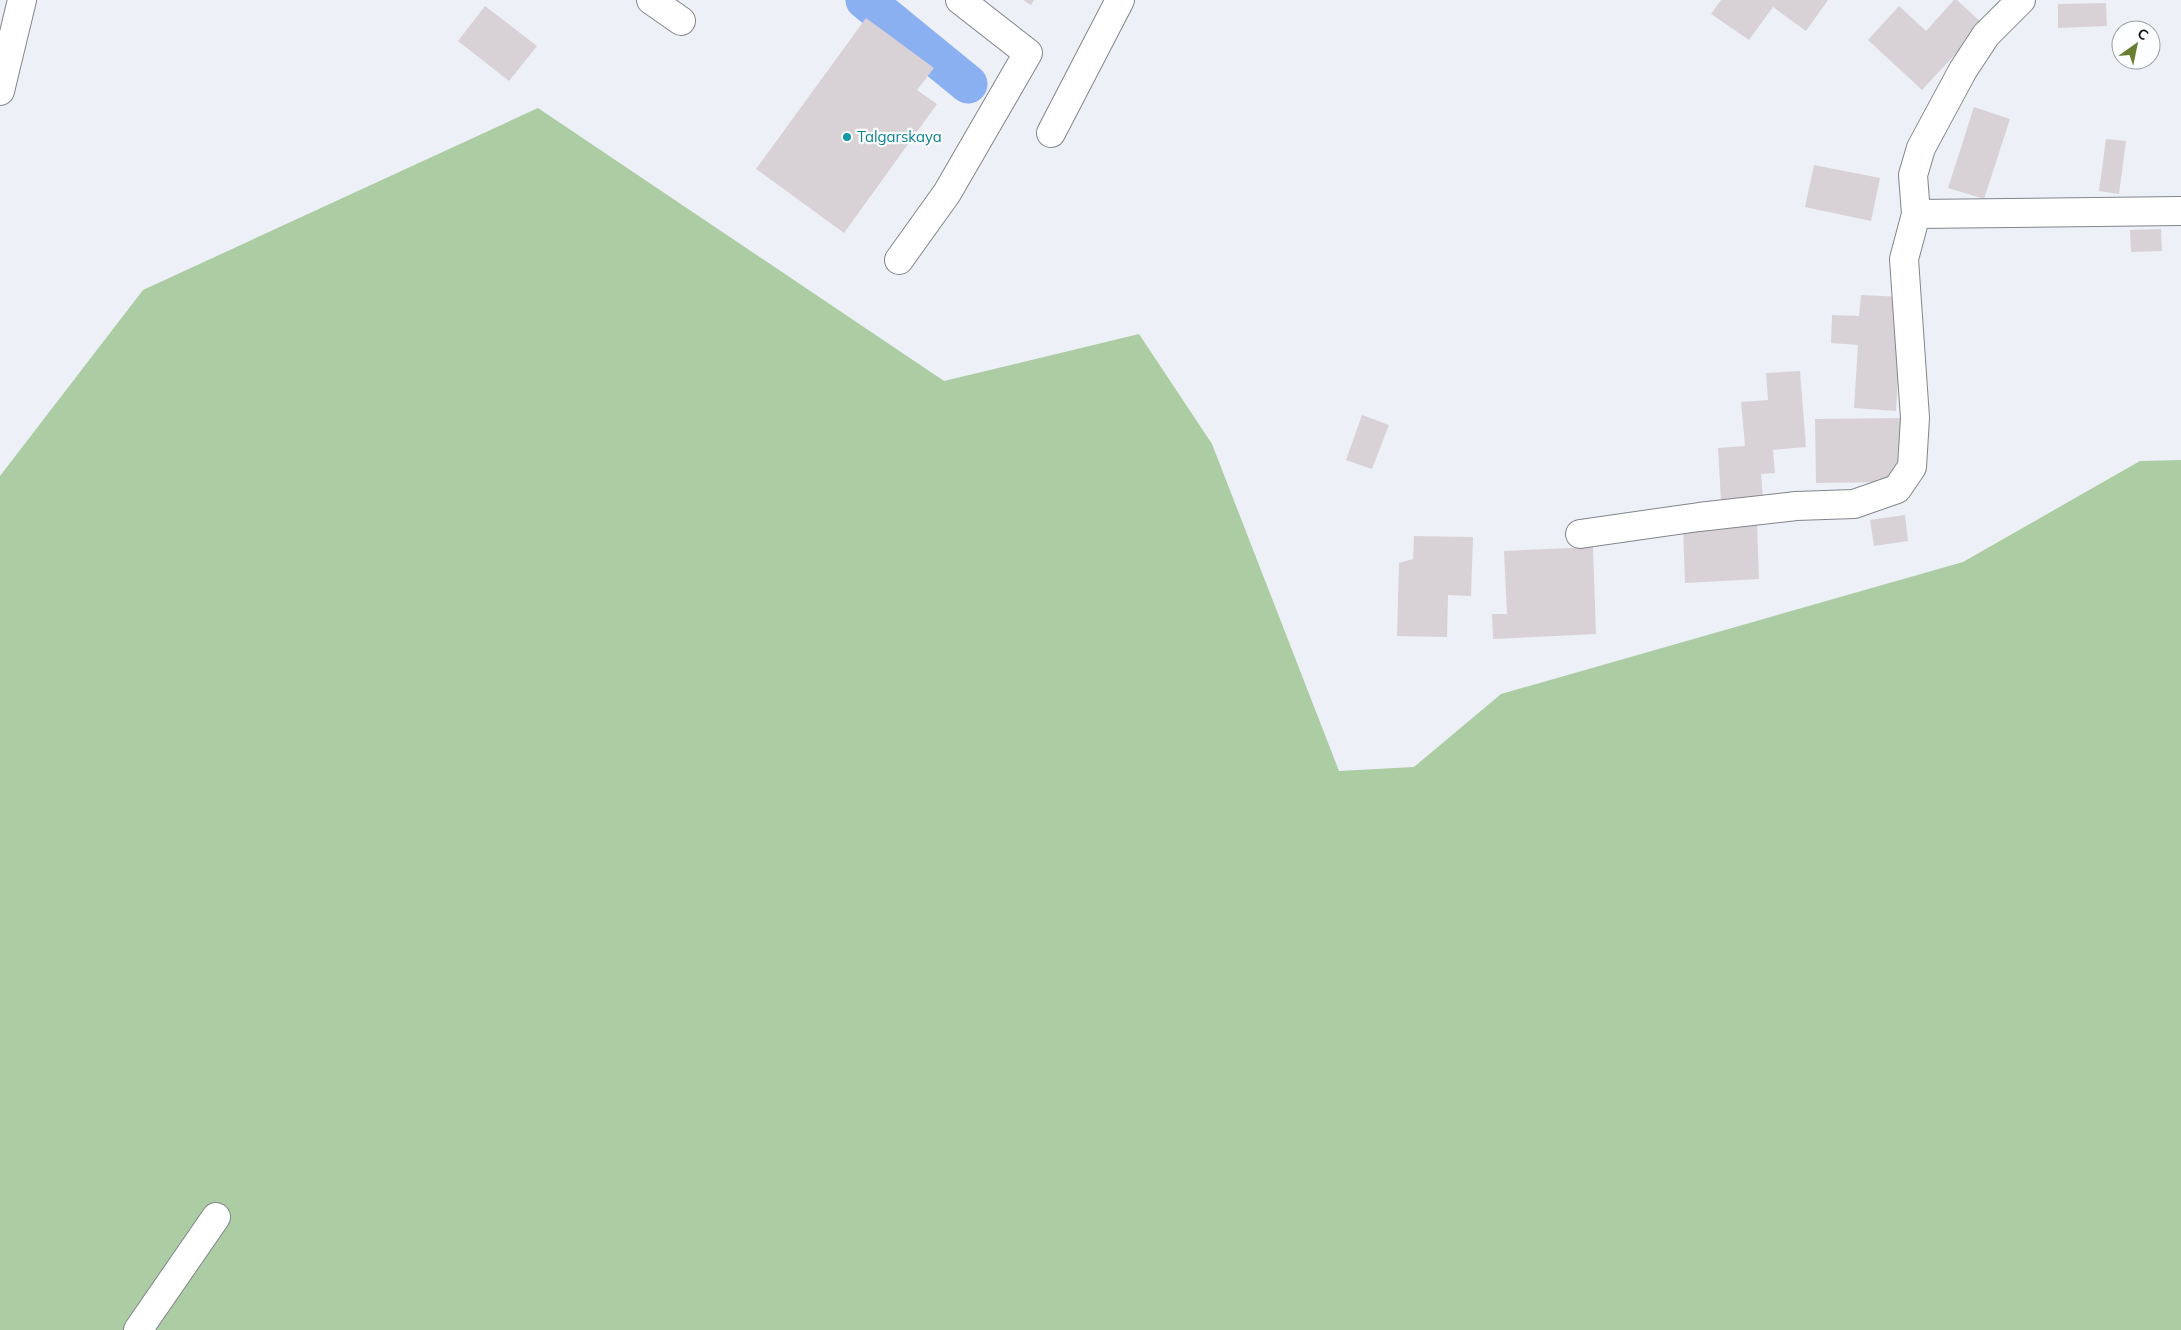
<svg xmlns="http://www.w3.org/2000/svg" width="2181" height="1330" viewBox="0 0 2181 1330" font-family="Mulish,sans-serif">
	<rect width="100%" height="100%" fill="#eef0f7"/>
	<!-- green -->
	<path fill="#accca3" d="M538,108L944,381L1139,334L1212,444L1339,771L1414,767L1501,694L1963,562L2140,461L2181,460V1330H0V476L143,290Z"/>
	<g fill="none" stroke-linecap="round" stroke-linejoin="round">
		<!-- canal -->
		<path stroke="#8ab0f2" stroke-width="39" d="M865,0L968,84"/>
	</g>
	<!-- building -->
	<path fill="#d8d2d7" d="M1023,0H1034L1031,5Z
		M1721,0H1828L1806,31L1773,7L1749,40L1711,14Z
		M1954,0H1957L1983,24L1922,90L1868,40L1899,6L1926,31Z
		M2106,3L2107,26L2058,28V4Z
		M485,6L537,46L509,81L458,41Z
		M866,18L934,68L917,90L937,104L844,233L756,169Z
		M1974,107L2010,119L1984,199L1948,188Z
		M2106,139L2126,141L2119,194L2099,191Z
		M1814,165L1880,178L1871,221L1805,207Z
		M2161,229L2162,251L2131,252L2130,230Z
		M1861,295L1903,297L1896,411L1854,408L1858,345L1831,343L1832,315L1859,316Z
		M1800,371L1806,447L1773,450L1775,473L1761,474L1763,498L1721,501L1718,448L1745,446L1741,402L1768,400L1766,373Z
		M1362,415L1389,425L1372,469L1346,460Z
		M1902,418L1903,458L1887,482L1816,483L1815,419Z
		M1905,515L1908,541L1874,546L1870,520Z
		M1757,523L1759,579L1685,583L1683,526Z
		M1414,536L1473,537L1471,596L1448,595L1447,637L1397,636L1399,563L1413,559Z
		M1593,547L1596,634L1493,639L1492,614H1507L1504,551Z"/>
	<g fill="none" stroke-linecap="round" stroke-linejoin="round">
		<!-- minor casing -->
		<g stroke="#82858b" stroke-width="30">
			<path id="minor" d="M651,0L681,21
				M0,91L22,0
				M1051,133L1120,0
				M1916,214L1913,175L1921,148L1963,70L1986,35L2021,0
				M899,260L947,193L1028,53L960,0
				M1580,534L1699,517L1796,506L1854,504L1897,489L1912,467L1915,418L1904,259L1916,214L2181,211
				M138,1330L216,1217"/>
		</g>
		<!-- minor -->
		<use href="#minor" stroke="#fff" stroke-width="28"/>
	</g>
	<!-- markers -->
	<circle fill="#0f9aa8" stroke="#fdfeff" stroke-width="2" cx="847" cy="137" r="5"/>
	<g text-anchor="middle" stroke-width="4.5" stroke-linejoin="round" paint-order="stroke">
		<!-- culture labels -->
		<g font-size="15" fill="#0d838f" stroke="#fdfeff" text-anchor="start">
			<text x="857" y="142">Talgarskaya</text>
		</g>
	</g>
	<!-- north arrow -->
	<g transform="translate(2136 45) rotate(33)"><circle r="24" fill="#fdfeff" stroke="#9e9fa1"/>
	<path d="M0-4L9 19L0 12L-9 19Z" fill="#687f31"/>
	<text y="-8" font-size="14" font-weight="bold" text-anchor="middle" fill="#101113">С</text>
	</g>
</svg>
